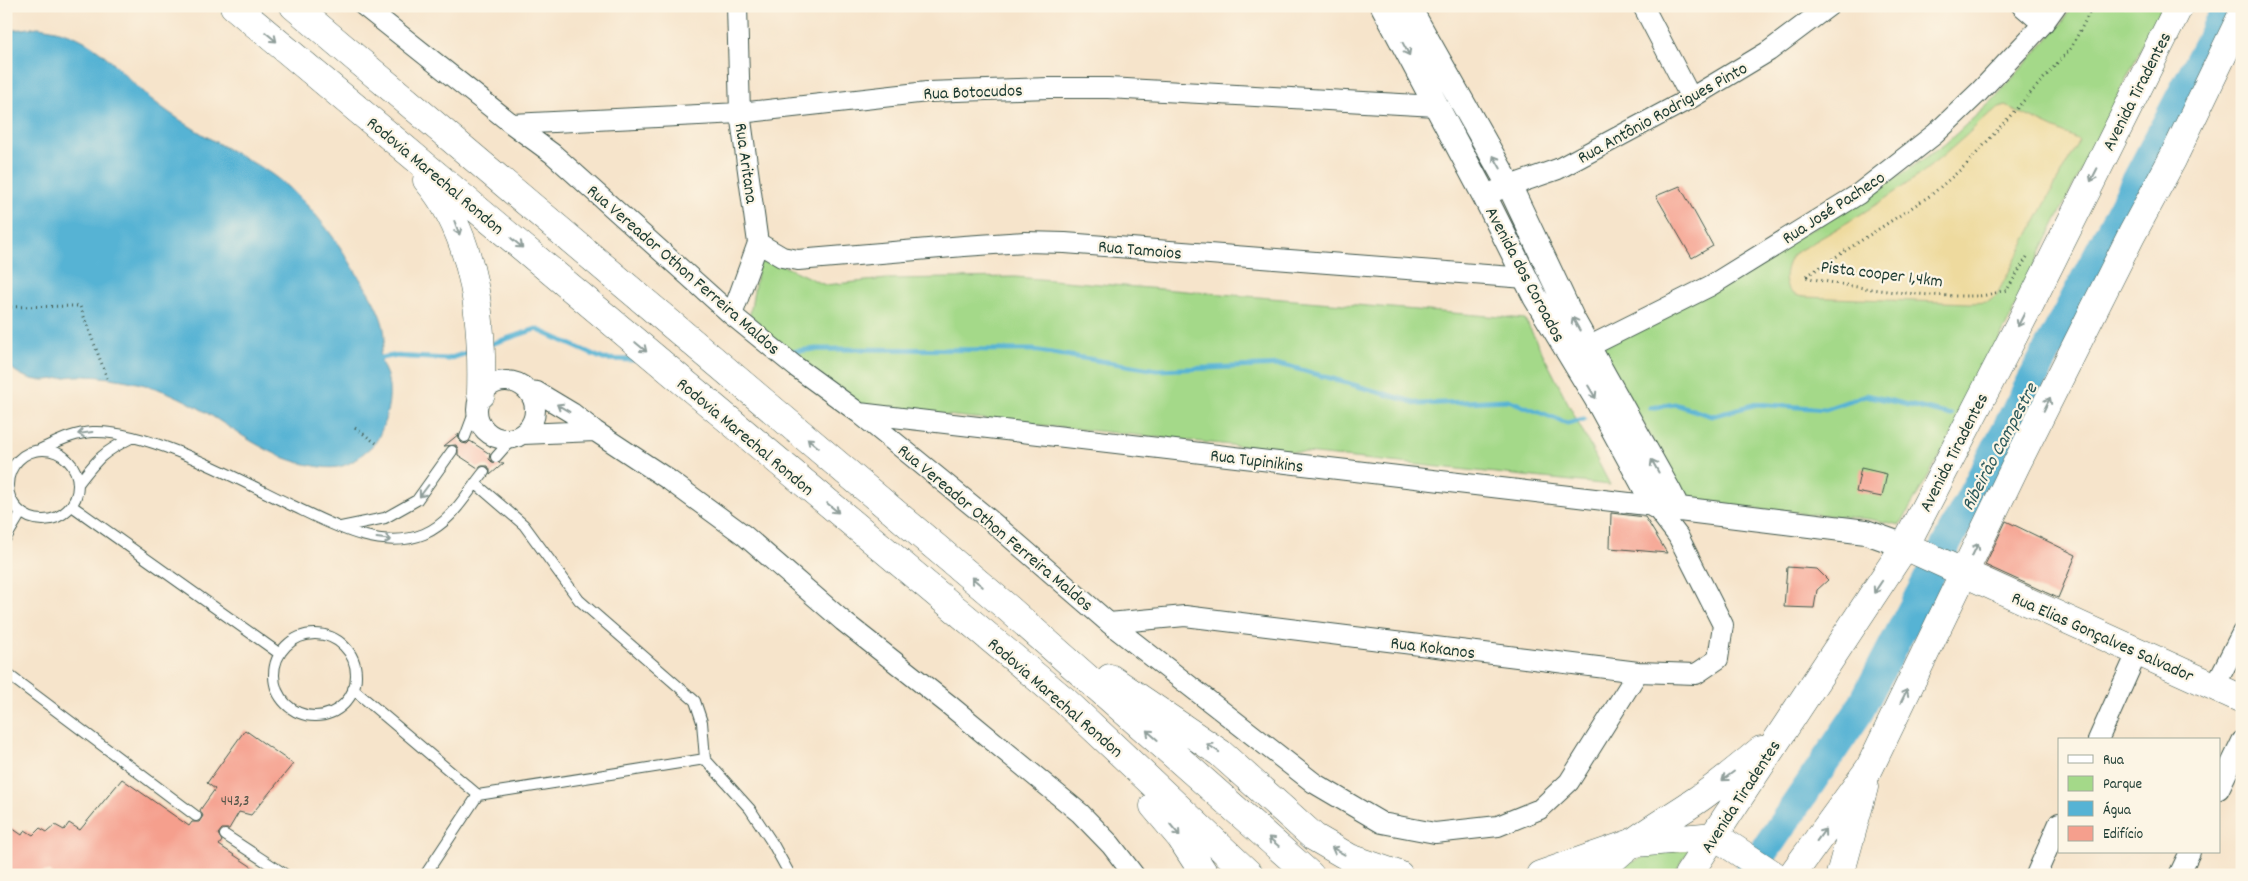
<svg xmlns="http://www.w3.org/2000/svg" width="2248" height="881" viewBox="0 0 2248 881" font-family="Dekko,sans-serif">
	<rect width="100%" height="100%" fill="#fcf5e5"/>
	<filter id="ink" filterUnits="userSpaceOnUse"><feTurbulence type="fractalNoise" baseFrequency=".02" numOctaves="2"/><feDisplacementMap in="SourceGraphic" scale="10" xChannelSelector="R" yChannelSelector="G"/><feConvolveMatrix kernelMatrix="1 2 1 2 8 2 1 2 1" color-interpolation-filters="sRGB"/></filter>
	<filter id="wash" filterUnits="userSpaceOnUse"><feTurbulence type="fractalNoise" baseFrequency=".0096" numOctaves="4" result="noise"/><feDisplacementMap in="SourceGraphic" scale="20" xChannelSelector="R" yChannelSelector="G"/><feGaussianBlur stdDeviation="1.12" result="paint"/><feColorMatrix in="noise" values="0 0 0 0 0 0 0 0 0 0 0 0 0 0 0 0 0 1.4 0 .05"/><feComposite in="paint" operator="in"/></filter>
	<g filter="url(#wash)">
		<rect width="100%" height="100%" fill="#f6e4cb"/>
		<!-- green -->
		<path fill="#a4d989" stroke="#628b5e" d="M2071,6H2162L2047,239L1965,412L1900,525L1869,519L1687,503L1601,346L1866,199L1945,144L1992,101L2063,22Z
			M760,255L825,285L887,279L1015,277L1525,319L1610,485L860,406L748,326Z
			M1690,849L1673,875H1613C1635,854 1662,853 1690,849Z"/>
		<!-- sand -->
		<path fill="#eeda9e" stroke="#868c69" d="M2006,106L2079,140L1996,296L1988,302L1970,303L1804,297C1780,294 1782,271 1793,254C1837,229 1882,203 1923,172C1936,162 1949,151 1961,140C1976,128 1988,110 2006,106Z"/>
		<!-- water -->
		<path fill="#56b3d4" stroke="#3a7884" d="M38,27C102,34 114,72 160,106C183,123 207,137 231,151C244,158 258,165 270,173C308,200 334,235 357,274C369,293 384,315 385,338C385,344 380,350 380,357C381,365 387,372 388,380C392,398 386,422 378,438C375,444 370,448 365,452C346,469 334,470 310,465C260,456 223,418 178,397C151,384 116,377 86,376C55,374 40,391 11,368L6,342V31Z"/>
		<g fill="none" stroke-linecap="round" stroke-linejoin="round">
			<!-- stream -->
			<path stroke="#56b3d4" stroke-width="5" d="M488,345L536,329L603,359L635,360
				M788,352L816,349L1033,350L1157,370L1284,365L1420,404L1508,400L1567,423L1584,419
				M380,358L393,356L448,359L473,351
				M1650,408L1675,404L1711,416L1757,404L1826,409L1866,395L1951,415"/>
			<!-- river -->
			<path stroke="#56b3d4" stroke-width="30" d="M1748,875L1858,713L2228,6"/>
		</g>
		<g id="blocks">
			<!-- building -->
			<path fill="#f59f8d" d="M1680,186L1713,246L1692,258L1656,196Z
				M459,434L458,439L462,443L467,444L470,441L490,454L489,459L492,462L504,463L490,475V470L488,466H482L478,468L458,455V449L456,445L444,446Z
				M1861,468L1887,474L1882,497L1856,492Z
				M1611,513L1645,517L1667,553L1610,548Z
				M2006,521L2076,555L2058,598L1985,565Z
				M1787,567L1817,569L1828,580L1817,590L1814,608L1784,607Z
				M245,730L293,764L251,815L239,812L229,829H222L218,834L222,841L219,845L264,875H53L48,871L31,875H6V824L22,835L25,830L33,835L40,828L47,832L55,825L64,830L69,823L80,830L122,779L189,826L192,822H199L203,816L200,810L215,789L207,783Z"/>
		</g>
	</g>
	<g filter="url(#ink)">
		<use href="#blocks" fill-opacity="0" stroke="#3f564b" stroke-width="1"/>
		<g fill="none" stroke-linecap="round" stroke-linejoin="round">
			<!-- service casing -->
			<g stroke="#3f564b" stroke-width="12">
				<path id="service" d="M465,437L477,405
					M8 485a35 35 0 1 1 70 0a35 35 0 1 1-70 0Z
					M39,450C57,442 73,433 93,432C150,430 239,480 291,505C331,524 380,552 424,534C452,522 466,494 484,472
					M496,457L512,439
					M475,483L524,525L579,600L695,701L702,722L705,759
					M78,484C98,458 103,452 133,437
					M72,506L280,654
					M341,527L385,518L417,500L452,451
					M6,538L21,513
					M274 675a41 41 0 1 1 82 0a41 41 0 1 1-82 0Z
					M6,673L196,816
					M353,689L478,795L425,875
					M478,795L705,759L750,809L773,844L790,875
					M225,835L286,875"/>
			</g>
			<!-- minor casing -->
			<g stroke="#3f564b" stroke-width="22">
				<path id="minor" d="M364,6L512,124L553,154L732,315L796,367L859,413L990,520L1109,623L1314,783L1382,823L1435,833L1498,826L1540,809L1569,782L1638,672
					M1643,6L1691,98
					M2022,6L2043,24
					M512,124L740,113L927,92L1049,88H1108L1436,106
					M1484,195L1558,169L1691,98L1769,51L1829,6
					M758,243L782,257L798,260L964,246L1025,242L1065,243L1526,278
					M732,315L758,243L740,113L737,6
					M1576,353L1710,286L1857,195L1935,134L1979,92L2043,24L2056,6
					M477 410a29 29 0 1 1 58 0a29 29 0 1 1-58 0Z
					M529,391L537,392L572,413L595,431L669,480L744,535L843,621L948,704L1080,813L1111,845L1134,875
					M859,413L1655,506L1678,536L1723,625L1718,659L1696,674L1638,672L1185,616L1109,623
					M523,434L595,431
					M2215,686L2242,633
					M2098,740L2137,653
					M2219,789L2242,741
					M2036,875L2059,823
					M2179,875L2190,852"/>
			</g>
			<!-- tertiary casing -->
			<g stroke="#3f564b" stroke-width="26">
				<path id="tertiary" d="M1383,6L1484,195L1535,297L1596,398L1655,506L1866,532L1905,546
					M1408,6L1509,185L1572,318L1669,491L1678,509"/>
			</g>
			<!-- secondary casing -->
			<g stroke="#3f564b" stroke-width="29">
				<path id="secondary" d="M1905,546L2242,699
					M1636,843L1715,836L1774,875
					M1598,875C1625,842 1662,824 1697,800C1719,785 1740,767 1761,750
					M1688,875L1905,546L2030,304L2179,6
					M1792,875L1869,769L2016,465L2132,234L2173,158L2242,15
					M1840,875L1864,787"/>
			</g>
			<!-- motorway casing -->
			<g stroke="#3f564b" stroke-width="29">
				<path id="motorway" d="M234,6L1064,700L1250,875
					M294,6L1009,609L1310,875
					M427,180C476,238 483,321 481,394
					M1110,678L1220,753L1314,837L1350,858L1399,875
					M1154,806L1181,838L1205,875
					M1540,875L1629,844"/>
			</g>
			<!-- path -->
			<path stroke="#3f564b" stroke-width="3" stroke-dasharray="1 4" stroke-linecap="butt" d="M2027,257L2007,290C1997,292 1986,296 1977,296C1922,297 1858,289 1805,277L1931,195L1966,165L2071,48L2093,6
				M6,307L80,306L107,378
				M355,428L376,443"/>
			<!-- service -->
			<use href="#service" stroke="#fff" stroke-width="10"/>
			<!-- minor -->
			<use href="#minor" stroke="#fff" stroke-width="20"/>
			<!-- tertiary -->
			<use href="#tertiary" stroke="#fff" stroke-width="24"/>
			<!-- secondary -->
			<use href="#secondary" stroke="#fff" stroke-width="28"/>
			<!-- motorway -->
			<use href="#motorway" stroke="#fff" stroke-width="28"/>
		</g>
		<!-- one-way arrows -->
		<defs><path id="oneway-shaft" d="M-6 0H5M1.5-3L5.5 0L1.5 3" fill="none" stroke-width="1.6" stroke-linecap="round" stroke-linejoin="round" transform="scale(1.25)"/></defs>
		<g stroke="#8f9e9a">
			<use href="#oneway-shaft" transform="translate(271 37) rotate(40)"/>
			<use href="#oneway-shaft" transform="translate(1406 49) rotate(62)"/>
			<use href="#oneway-shaft" transform="translate(1497 162) rotate(-120)"/>
			<use href="#oneway-shaft" transform="translate(2094 175) rotate(117)"/>
			<use href="#oneway-shaft" transform="translate(457 228) rotate(69)"/>
			<use href="#oneway-shaft" transform="translate(517 243) rotate(40)"/>
			<use href="#oneway-shaft" transform="translate(2021 320) rotate(117)"/>
			<use href="#oneway-shaft" transform="translate(1576 324) rotate(-119)"/>
			<use href="#oneway-shaft" transform="translate(641 347) rotate(40)"/>
			<use href="#oneway-shaft" transform="translate(1592 392) rotate(59)"/>
			<use href="#oneway-shaft" transform="translate(2047 404) rotate(-64)"/>
			<use href="#oneway-shaft" transform="translate(563 408) rotate(-149)"/>
			<use href="#oneway-shaft" transform="translate(85 433) rotate(172)"/>
			<use href="#oneway-shaft" transform="translate(813 443) rotate(-140)"/>
			<use href="#oneway-shaft" transform="translate(1655 466) rotate(-119)"/>
			<use href="#oneway-shaft" transform="translate(424 491) rotate(127)"/>
			<use href="#oneway-shaft" transform="translate(833 508) rotate(40)"/>
			<use href="#oneway-shaft" transform="translate(384 539) rotate(7)"/>
			<use href="#oneway-shaft" transform="translate(1975 550) rotate(-64)"/>
			<use href="#oneway-shaft" transform="translate(977 582) rotate(-140)"/>
			<use href="#oneway-shaft" transform="translate(1878 587) rotate(124)"/>
			<use href="#oneway-shaft" transform="translate(1904 696) rotate(-64)"/>
			<use href="#oneway-shaft" transform="translate(1152 735) rotate(-139)"/>
			<use href="#oneway-shaft" transform="translate(1213 748) rotate(-146)"/>
			<use href="#oneway-shaft" transform="translate(1728 776) rotate(143)"/>
			<use href="#oneway-shaft" transform="translate(1175 830) rotate(50)"/>
			<use href="#oneway-shaft" transform="translate(1821 835) rotate(-54)"/>
			<use href="#oneway-shaft" transform="translate(1274 842) rotate(-139)"/>
			<use href="#oneway-shaft" transform="translate(1338 851) rotate(-151)"/>
		</g>
	</g>
	<g text-anchor="middle" stroke-width="4.5" stroke-linejoin="round" paint-order="stroke">
		<!-- number labels -->
		<g font-size="15" fill="#54564a">
			<text x="235" y="805">443,3</text>
		</g>
		<!-- street labels -->
		<g font-size="18" fill="#1f3d34" stroke="#fcf5e5">
			<text transform="translate(973 91) rotate(-2)" y="6">Rua Botocudos</text>
			<text transform="translate(2136 91) rotate(-63)" y="6">Avenida Tiradentes</text>
			<text transform="translate(1662 112) rotate(-29)" y="6">Rua Antônio Rodrigues Pinto</text>
			<text transform="translate(747 163) rotate(82)" y="6">Rua Aritana</text>
			<text transform="translate(436 175) rotate(40)" y="6">Rodovia Marechal Rondon</text>
			<text transform="translate(1833 207) rotate(-33)" y="6">Rua José Pacheco</text>
			<text transform="translate(1140 249) rotate(5)" y="6">Rua Tamoios</text>
			<text transform="translate(684 269) rotate(41)" y="6">Rua Vereador Othon Ferreira Maldos</text>
			<text transform="translate(1882 273) rotate(7)" y="6">Pista cooper 1,4km</text>
			<text transform="translate(1526 274) rotate(62)" y="6">Avenida dos Coroados</text>
			<text transform="translate(746 436) rotate(40)" y="6">Rodovia Marechal Rondon</text>
			<text transform="translate(1953 452) rotate(-63)" y="6">Avenida Tiradentes</text>
			<text transform="translate(1257 460) rotate(7)" y="6">Rua Tupinikins</text>
			<text transform="translate(996 527) rotate(40)" y="6">Rua Vereador Othon Ferreira Maldos</text>
			<text transform="translate(2103 636) rotate(24)" y="6">Rua Elias Gonçalves Salvador</text>
			<text transform="translate(1433 647) rotate(7)" y="6">Rua Kokanos</text>
			<text transform="translate(1056 697) rotate(41)" y="6">Rodovia Marechal Rondon</text>
			<text transform="translate(1740 796) rotate(-57)" y="6">Avenida Tiradentes</text>
		</g>
		<!-- water labels -->
		<g font-size="19" font-style="italic" fill="#2d5a5c" stroke="#fcf5e5">
			<text transform="translate(1998 446) rotate(-62)" y="7">Ribeirão Campestre</text>
		</g>
	</g>
	<!-- margin -->
	<rect width="2248" height="881" fill="none" stroke="#fcf5e5" stroke-width="25"/>
	<!-- legend -->
	<rect x="2058" y="738" width="162" height="115" fill="#fcf5e5" stroke="#a4ab9e"/>
	<rect x="2068" y="755" width="25" height="8" fill="#ffffff" stroke="#a4ab9e"/>
	<text x="2103" y="764" font-size="15" fill="#1f3d34">Rua</text>
	<rect x="2068" y="776" width="25" height="15" fill="#a4d989" stroke="#a4ab9e"/>
	<text x="2103" y="788" font-size="15" fill="#1f3d34">Parque</text>
	<rect x="2068" y="801" width="25" height="15" fill="#56b3d4" stroke="#a4ab9e"/>
	<text x="2103" y="814" font-size="15" fill="#1f3d34">Água</text>
	<rect x="2068" y="826" width="25" height="15" fill="#f59f8d" stroke="#a4ab9e"/>
	<text x="2103" y="838" font-size="15" fill="#1f3d34">Edifício</text>
</svg>
